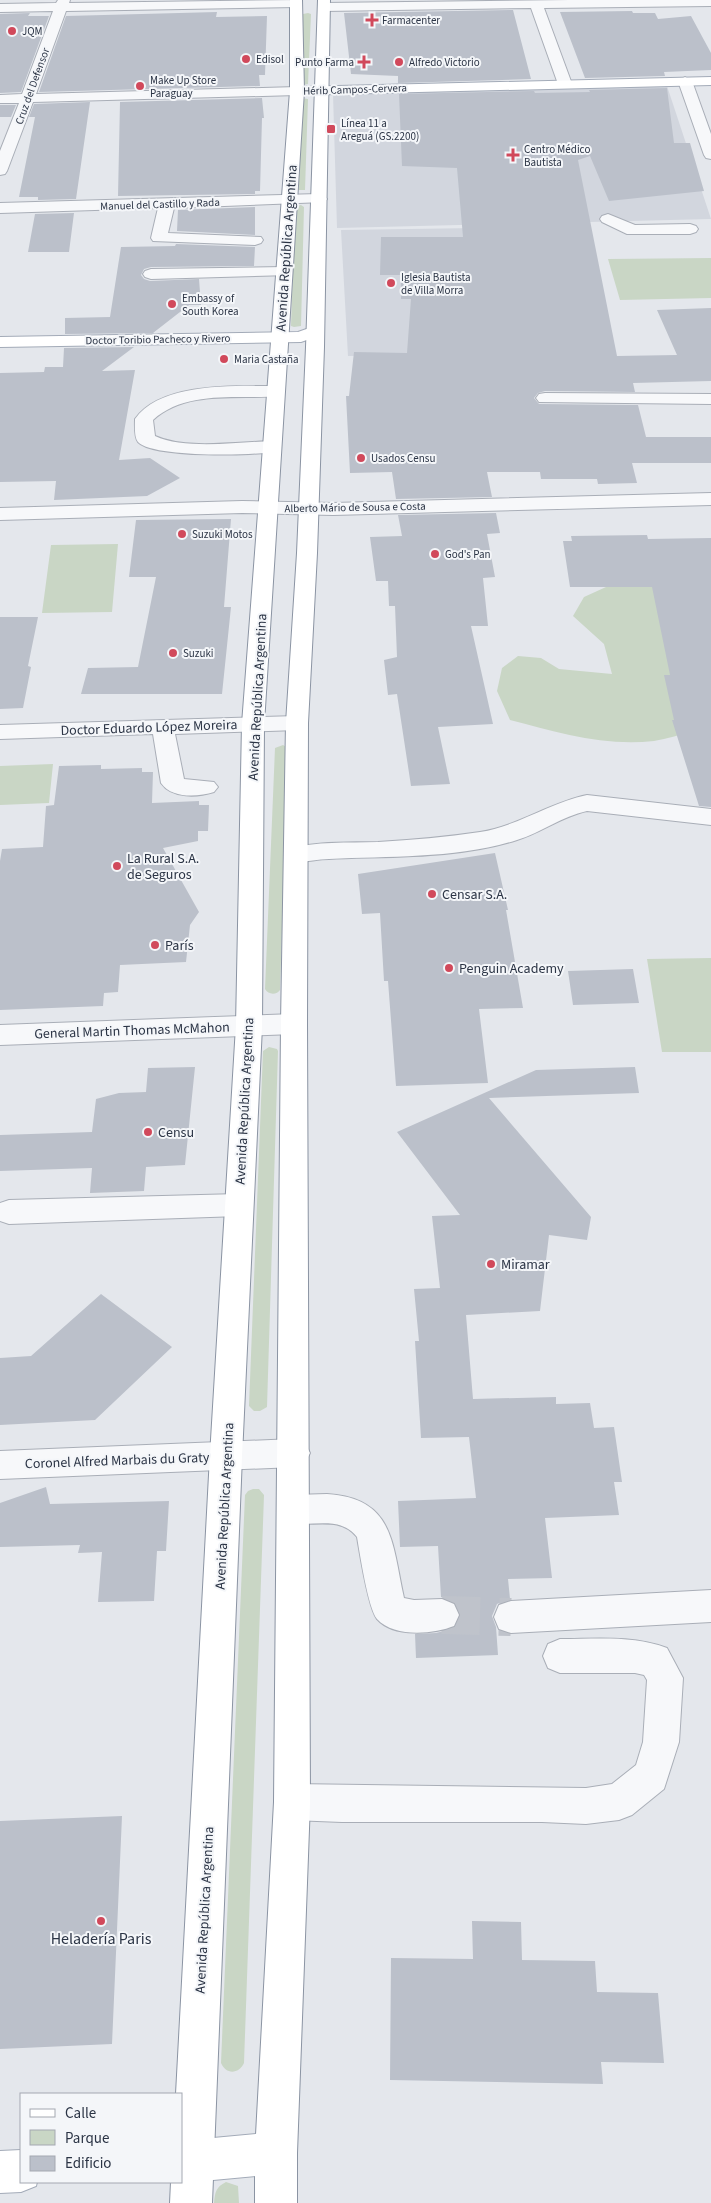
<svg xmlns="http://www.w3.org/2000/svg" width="711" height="2203" viewBox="0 0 711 2203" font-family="'Source Sans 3',sans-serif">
	<rect width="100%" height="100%" fill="#e4e7ec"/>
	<!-- built -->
	<path fill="#d2d6de" d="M667,86L711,219L337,228L333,94Z
		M536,227L564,352L348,356L341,230Z"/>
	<!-- green -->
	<path fill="#c9d6c5" d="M308,13L311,14L308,84L303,85L301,83L303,14Z
		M301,98L308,99L305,190H297Z
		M301,205L304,207L301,326L294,327L291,326L295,206Z
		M711,258V298L620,300L608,259Z
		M118,544L112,612L42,613L51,545Z
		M657,578L695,731C681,734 667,739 654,741C605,747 556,732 510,720L497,691L502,668L518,656L541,658L559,669L612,674L604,644L573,616L584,597L606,587Z
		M283,745L288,748L280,990C277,995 268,995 265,989L275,748Z
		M53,764L49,803L0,805V766Z
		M711,958V1052H662L647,959Z
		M269,1047L277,1049L278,1051L267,1407L260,1411H254L249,1406L263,1051Z
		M253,1489H259L264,1495L244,2063C239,2074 226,2075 221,2063L245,1495L248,1491Z
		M226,2182L238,2186L239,2203H214C215,2192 216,2187 226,2182Z"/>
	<!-- building -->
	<path fill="#bbc0ca" d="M513,10L531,79L398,83V76L351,74L344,13Z
		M632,11L633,13H655L658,19L691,16L711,53V70L664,72L665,76L585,78L560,12Z
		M217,12L216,17L267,16L265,75H259L260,86L39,92L66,16Z
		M30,13L28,16H49L21,92L0,93V14Z
		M667,88L674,143H690L704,191L609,201L590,156L578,160L617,356L677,355L657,310L711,308V381L633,383L635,392L545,391L538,393L534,398L539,404L638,405L646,437H711V463H632L637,483L598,484L597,479H541L540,472H487L492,497L396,499L392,472L350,473L346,396H349L354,352L407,353L411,299H401V275H380L381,237H463L457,168L402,166L399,94L534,91L535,93L590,92L589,90Z
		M262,98L264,118H262L260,191H255V194L118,196L120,102Z
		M90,102L76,199L38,200V197H19L35,117H29L34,104Z
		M0,105H16L11,117H0Z
		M255,207V235L177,231L178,210Z
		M74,213L69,252H28L35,214Z
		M176,244L255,247L254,266L151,267L144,269L141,275L144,279L150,281L199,279L201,305H189L153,333L65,334V318L110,317L121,247L175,246Z
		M134,347L102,371L135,370L119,460L150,458L180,478L147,496L54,500L56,481L0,482V373L44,372L45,367H63L64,348Z
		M496,513L500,533L487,534L495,577L483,578L488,626H471L493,724L438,727L450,784L411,786L397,694L388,695L384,660L397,657L395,606H389L388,581H376L370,537L402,536L398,515Z
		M231,519L224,607H231L222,694H81L88,668L138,667L156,577H129L136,520Z
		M647,535L648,539L711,538V807L699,806L672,720H674L664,675H670L652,587H570L563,541H572L571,536Z
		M0,617H38L28,666L31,667L23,708L0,709Z
		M101,765V769L142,768V772H153L152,803L199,801V805H209L208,831H198V841L163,848L199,912L190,925L186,962L120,965L118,992L104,993L103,1006L0,1010V861L2,849L43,847L46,806L54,805L59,766Z
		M495,853L508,910H506L523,1008L479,1009L488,1083L396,1086L388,981H384L380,913L362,914L358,874Z
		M633,969L639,1003L573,1005L568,971Z
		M195,1067L185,1165L146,1167L144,1191L90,1193L92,1168L0,1171V1135L92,1132L96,1099L119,1093L146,1092L148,1068Z
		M635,1067L639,1093L489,1098L591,1217L587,1240L549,1235L540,1311L466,1315L473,1399L556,1397V1404L590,1403L594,1428L614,1427L622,1482H614L619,1515L545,1518L552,1578L508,1579L510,1599L497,1604L492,1616L496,1627L498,1655L416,1658L415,1634L436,1633L455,1628L461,1614L455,1602L441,1597L438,1546L400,1547L398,1501L476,1498L469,1437L421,1438L415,1341H419L414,1289L440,1288L432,1216L460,1215L397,1132L536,1070Z
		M101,1294L172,1347L95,1420L0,1425V1358L31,1356Z
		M46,1487L50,1504L169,1501L166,1551H157L154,1601L98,1602L102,1552L78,1553L80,1545L0,1547V1503Z
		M122,1816L112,2044L0,2049V1821Z
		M472,1921L521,1922L522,1960L595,1961L597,1992L658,1993L664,2063L601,2062L603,2084L390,2080L391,1958L473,1959Z"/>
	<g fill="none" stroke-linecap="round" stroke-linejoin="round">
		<!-- minor-tunnel -->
		<path stroke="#bfc3cb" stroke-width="38" stroke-dasharray="38 19" stroke-linecap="butt" d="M442,1615L511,1617"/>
		<!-- minor casing -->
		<g stroke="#a9aeb7" stroke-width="2">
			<path id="minor" d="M58,0H70L69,3L299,0L302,3L296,7L66,11L36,94L297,87L304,91L297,95L33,102L7,171L5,174L0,175V151L19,103H0V95L22,94L53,11L0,12V4L56,3Z
				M570,0H711V6L544,8L572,84L565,88L558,84L531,8L324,11L318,7L324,3Z
				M685,77L692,81L711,134V159L706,158L704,155L678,81Z
				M319,194L324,196L327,199L324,202L174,208L168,233L261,237L263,240L261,243L255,245L153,241L151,238L158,208L0,213V203Z
				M608,214L635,225L690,224L696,226L698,229L696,232L690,234H627L602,222L600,219L602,216Z
				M284,267L290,269L292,272L290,275L151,279L145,277L143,274L145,271L151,269Z
				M276,386L282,387L285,391L282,395C272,397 261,397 251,397C218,397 179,396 153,420L155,436C185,450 239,442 272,441L279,443L281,447L279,451C257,456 153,458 138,442C134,437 135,425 135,419C161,382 236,386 276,386Z
				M545,393L711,394V404L539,402L536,398L539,394Z
				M711,493V505L333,515L242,513L0,520V508L242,501L333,503Z
				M297,716L305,718L308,723L305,728L297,730L175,734L184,779L214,782L218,787L214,792C198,797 172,799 161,783L153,734L0,739V725Z
				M587,795L711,809V825L587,811C562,816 541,833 517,840C457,859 391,856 329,859C315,859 301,864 287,861L284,855L287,849C317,841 347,843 378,842C412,840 446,837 480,832C518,826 549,803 587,795Z
				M294,1014L303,1017L307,1024L303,1031L294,1034L0,1045V1025Z
				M239,1194L249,1197L253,1205L249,1213L239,1216L9,1224L0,1221V1203L9,1200Z
				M294,1439L305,1443L310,1453L305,1463L294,1467L0,1479V1451Z
				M327,1494C395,1498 392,1545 404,1598L414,1600L442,1599L454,1604L459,1615L454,1626C434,1634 394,1638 377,1619C368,1608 360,1554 357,1537C338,1513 308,1530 282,1521L278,1510L282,1499L294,1495Z
				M711,1590V1622L511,1633L499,1629L494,1617L499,1605L511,1601Z
				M560,1639C596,1639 634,1635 667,1648L683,1678L679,1742L664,1789L632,1815L619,1820L586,1824L542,1822H342L292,1820L279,1815L274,1802L279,1789L292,1784L586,1788L612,1784L636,1765L643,1742L647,1680L644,1675L635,1673H560L548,1668L543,1656L548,1644Z"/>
		</g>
		<!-- major casing -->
		<g stroke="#a3abb8" stroke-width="2">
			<path id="major" d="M711,77V85L297,95L290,91L297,87Z
				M315,326L321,327L324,331L321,335L301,342L0,347V337L298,332Z
				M276,2132L291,2138L297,2153L291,2168L276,2174L181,2183L178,2182H181V2141Z
				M21,2150V2182H37L36,2186L21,2192L0,2193V2151Z"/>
		</g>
		<!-- highway casing -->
		<g stroke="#8b94a3" stroke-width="2">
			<path id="highway" d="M290,0H302L304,91L264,724L262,1026L242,1456L212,2203H170L171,2182H181V2094H176L210,1456L236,1026L242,724L290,91Z
				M318,0H330L324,347L317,553L308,723L307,1024L310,1802L297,2153V2203H255V2153L274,1802L281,1024L286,723L297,553L306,347Z"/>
		</g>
		<!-- minor -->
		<use href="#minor" fill="#f7f8fa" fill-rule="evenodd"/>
		<!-- major -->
		<use href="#major" fill="#fff" fill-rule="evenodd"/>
		<!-- highway -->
		<use href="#highway" fill="#fff" fill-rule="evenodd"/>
	</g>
	<!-- markers -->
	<g fill="#d1495b" stroke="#f4f6f9" stroke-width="2">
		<path d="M369.5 12.5h5v5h5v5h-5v5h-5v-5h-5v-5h5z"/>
		<circle cx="12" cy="31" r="5"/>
		<circle cx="246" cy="59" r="5"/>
		<path d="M361.5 54.5h5v5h5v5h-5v5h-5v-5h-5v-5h5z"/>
		<circle cx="399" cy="62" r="5"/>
		<circle cx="140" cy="86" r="5"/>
		<rect x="326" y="124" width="10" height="10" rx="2.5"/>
		<path d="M510.5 147.5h5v5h5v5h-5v5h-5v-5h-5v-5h5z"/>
		<circle cx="391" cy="283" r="5"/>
		<circle cx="172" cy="304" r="5"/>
		<circle cx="224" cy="359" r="5"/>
		<circle cx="361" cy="458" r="5"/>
		<circle cx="182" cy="534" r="5"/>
		<circle cx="435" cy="554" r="5"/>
		<circle cx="173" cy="653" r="5"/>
		<circle cx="117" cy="866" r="5"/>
		<circle cx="432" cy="894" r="5"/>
		<circle cx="155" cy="945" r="5"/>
		<circle cx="449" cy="968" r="5"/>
		<circle cx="148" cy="1132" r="5"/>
		<circle cx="491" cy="1264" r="5"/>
		<circle cx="101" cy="1921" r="5"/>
	</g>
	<g text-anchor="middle" stroke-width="4" stroke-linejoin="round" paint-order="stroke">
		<!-- far-poi labels -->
		<g font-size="11" fill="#2b3445" stroke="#f4f6f9" text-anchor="start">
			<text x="382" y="24">Farmacenter</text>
			<text x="22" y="35">JQM</text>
			<text x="256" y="63">Edisol</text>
			<text x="354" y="66" text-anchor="end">Punto Farma</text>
			<text x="409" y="66">Alfredo Victorio</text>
			<text x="150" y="84">Make Up Store<tspan x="150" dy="13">Paraguay</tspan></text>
			<text x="341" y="127">Línea 11 a<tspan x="341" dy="13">Areguá (GS.2200)</tspan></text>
			<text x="524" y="153">Centro Médico<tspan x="524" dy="13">Bautista</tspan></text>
			<text x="401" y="281">Iglesia Bautista<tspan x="401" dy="13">de Villa Morra</tspan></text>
			<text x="182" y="302">Embassy of<tspan x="182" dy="13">South Korea</tspan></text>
			<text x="234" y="363">Maria Castaña</text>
			<text x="371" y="462">Usados Censu</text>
			<text x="192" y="538">Suzuki Motos</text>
			<text x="445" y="558">God's Pan</text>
			<text x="183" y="657">Suzuki</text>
		</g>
		<!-- far-street labels -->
		<g font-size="11" fill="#2b3445" stroke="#f4f6f9">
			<text transform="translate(32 86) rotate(-70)" y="4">Cruz del Defensor</text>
			<text transform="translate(355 89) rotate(-2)" y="4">Hérib Campos-Cervera</text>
			<text transform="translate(160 204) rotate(-2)" y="4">Manuel del Castillo y Rada</text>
			<text transform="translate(158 339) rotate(-1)" y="4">Doctor Toribio Pacheco y Rivero</text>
			<text transform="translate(355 507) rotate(-1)" y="4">Alberto Mário de Sousa e Costa</text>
		</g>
		<!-- street labels -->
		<g font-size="14" fill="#2b3445" stroke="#f4f6f9">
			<text transform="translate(286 248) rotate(-86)" y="5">Avenida República Argentina</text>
			<text transform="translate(257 697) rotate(-87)" y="5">Avenida República Argentina</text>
			<text transform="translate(149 727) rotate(-2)" y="5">Doctor Eduardo López Moreira</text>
			<text transform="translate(132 1030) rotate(-2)" y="5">General Martin Thomas McMahon</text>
			<text transform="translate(244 1101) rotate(-87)" y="5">Avenida República Argentina</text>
			<text transform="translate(117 1460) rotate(-2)" y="5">Coronel Alfred Marbais du Graty</text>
			<text transform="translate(224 1506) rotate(-87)" y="5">Avenida República Argentina</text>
			<text transform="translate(204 1910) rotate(-87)" y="5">Avenida República Argentina</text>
		</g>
		<!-- poi labels -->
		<g font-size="14" fill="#2b3445" stroke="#f4f6f9" text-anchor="start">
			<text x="127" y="863">La Rural S.A.<tspan x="127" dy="16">de Seguros</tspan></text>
			<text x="442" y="899">Censar S.A.</text>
			<text x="165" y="950">París</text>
			<text x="459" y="973">Penguin Academy</text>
			<text x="158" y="1137">Censu</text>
			<text x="501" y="1269">Miramar</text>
		</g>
		<!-- near-poi labels -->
		<g font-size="16" fill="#2b3445" stroke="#f4f6f9">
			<text x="101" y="1944">Heladería Paris</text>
		</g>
	</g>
	<!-- legend -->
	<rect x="20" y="2093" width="162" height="90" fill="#f4f6f9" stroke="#a4a8b1"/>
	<rect x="30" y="2109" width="25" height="8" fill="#ffffff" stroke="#a4a8b1"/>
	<text x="65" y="2118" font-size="15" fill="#2b3445">Calle</text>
	<rect x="30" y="2130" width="25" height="15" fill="#c9d6c5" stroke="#a4a8b1"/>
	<text x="65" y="2143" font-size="15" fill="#2b3445">Parque</text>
	<rect x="30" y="2156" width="25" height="15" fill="#bbc0ca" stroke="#a4a8b1"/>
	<text x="65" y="2168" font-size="15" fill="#2b3445">Edificio</text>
</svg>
